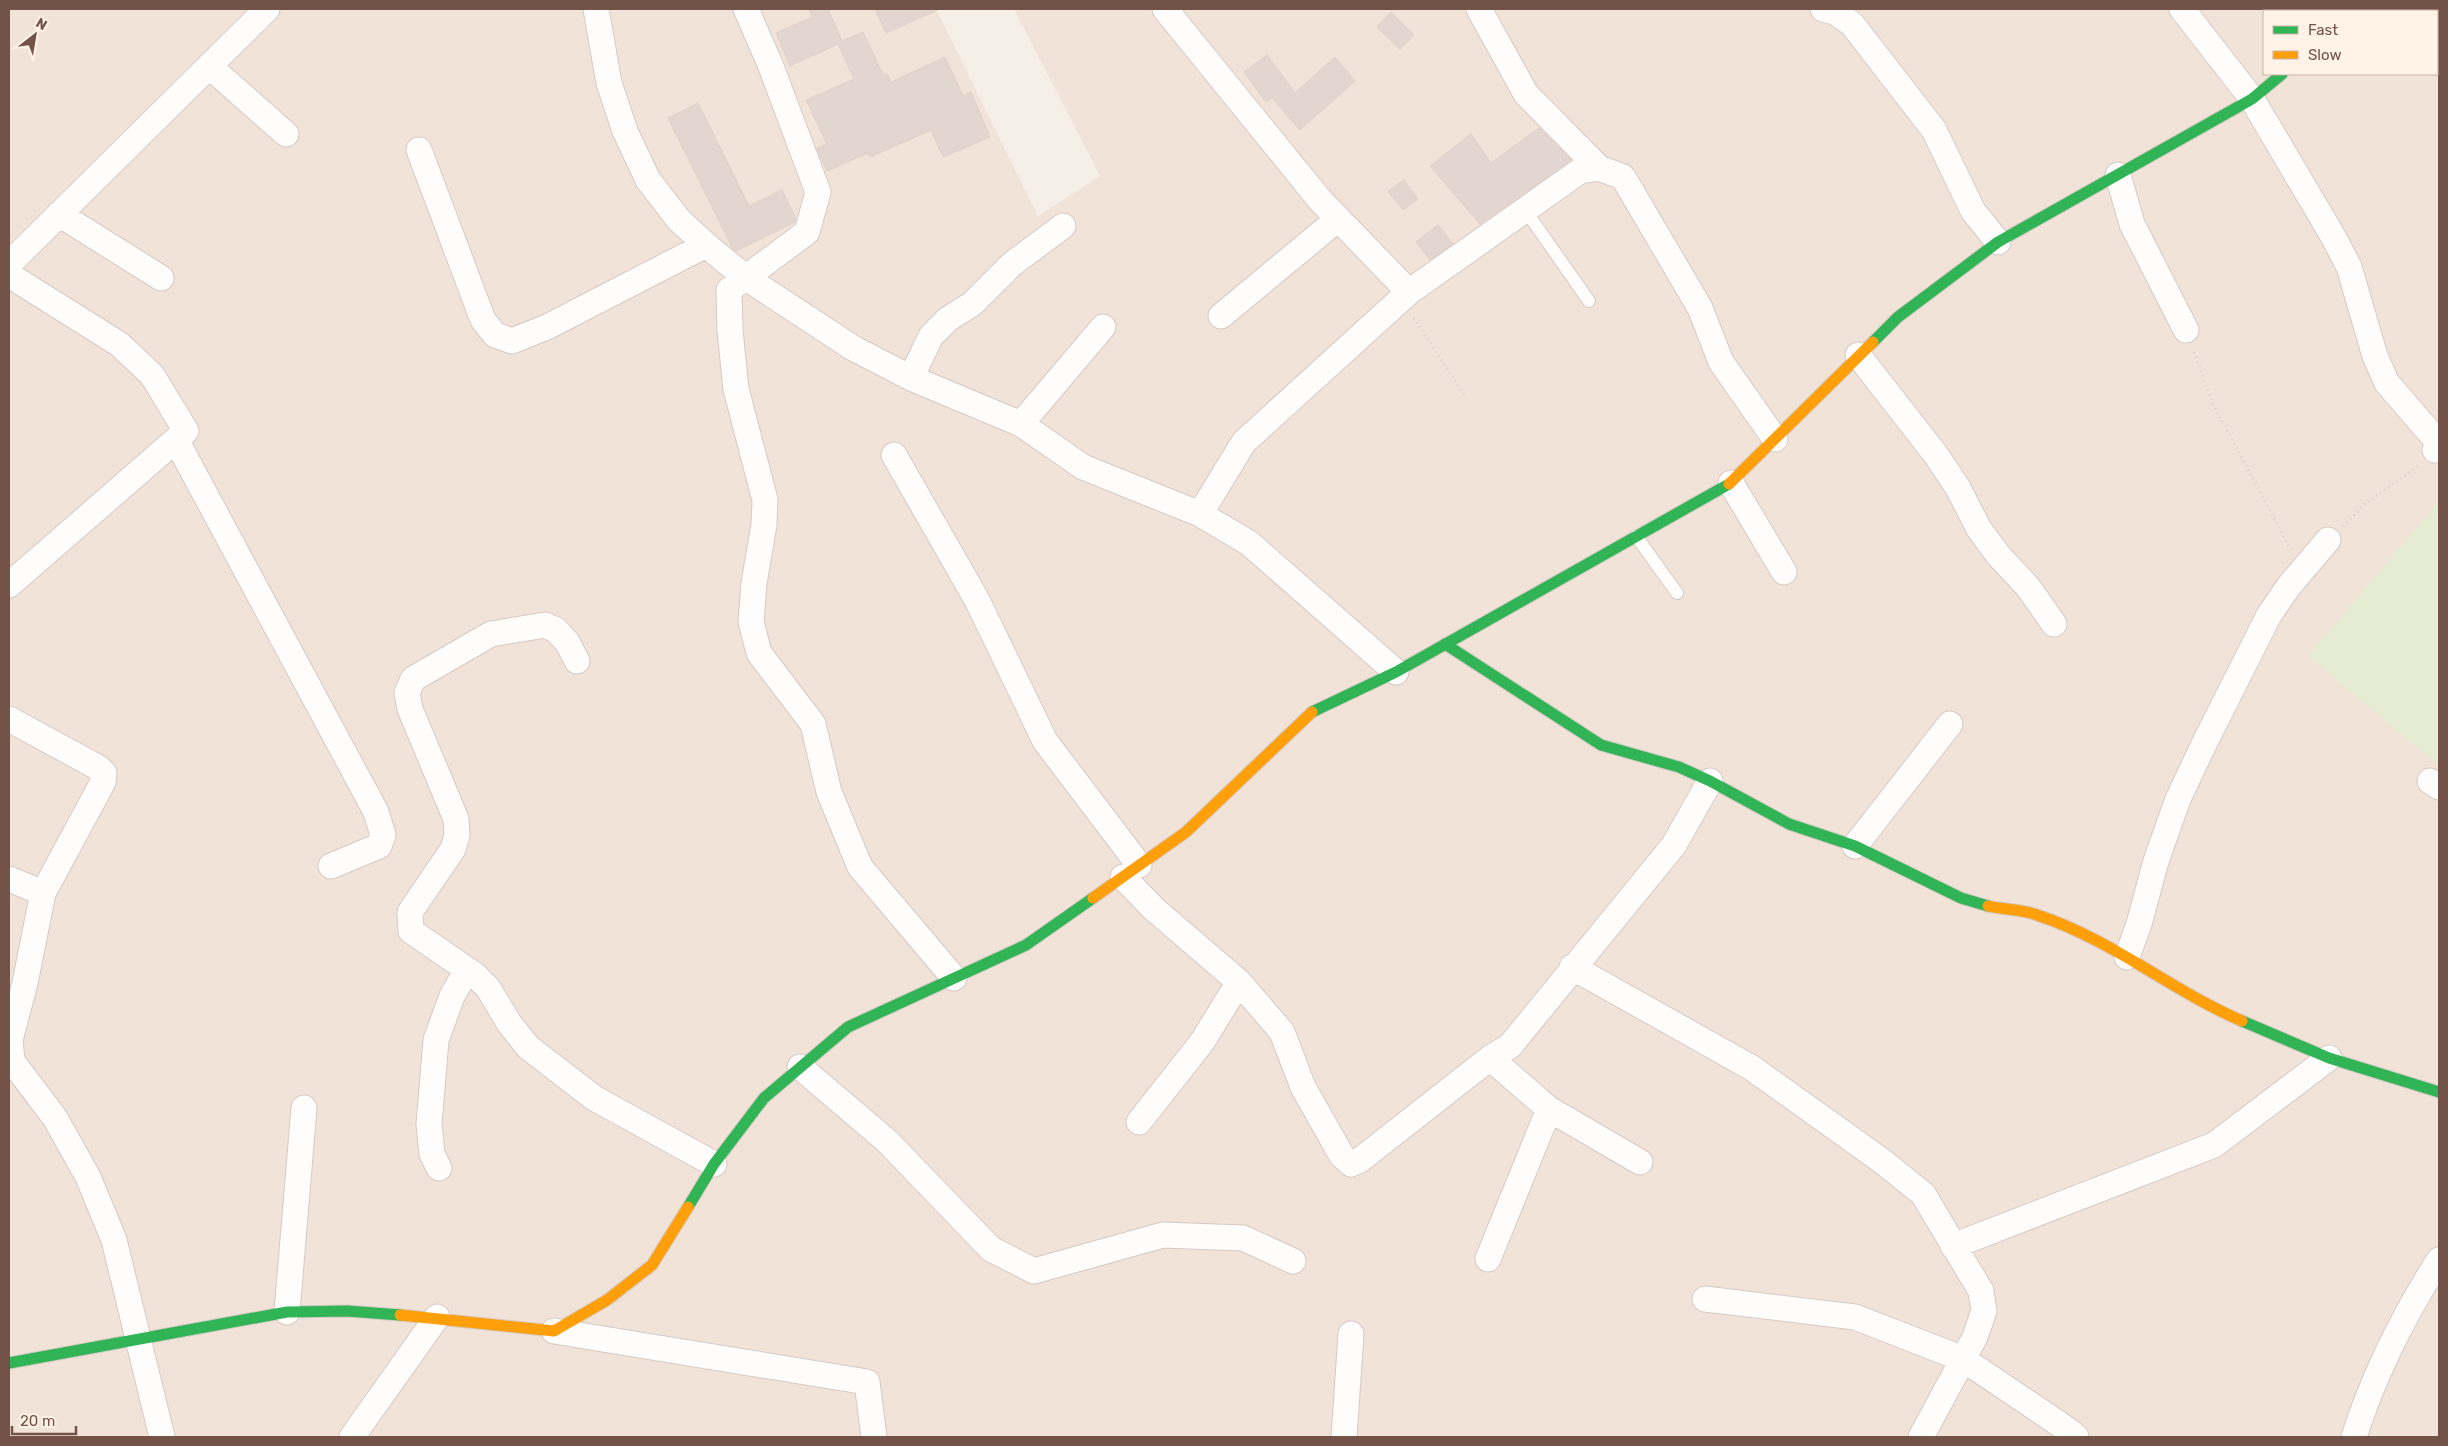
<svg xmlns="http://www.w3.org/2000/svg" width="2448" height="1446" viewBox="0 0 2448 1446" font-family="Rubik,sans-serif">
	<rect width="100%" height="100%" fill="#f6efe8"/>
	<!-- residential -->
	<path fill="#f2e3d8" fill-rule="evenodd" d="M9,9H936L1038,216L1100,176L1014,9H2439V1437H9ZM2264,11H2437V74H2264Z"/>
	<!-- garden -->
	<path fill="#e5ecd2" d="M2439,501V766L2308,656Z"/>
	<!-- building -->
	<path fill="#e2d6d0" stroke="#dfd1ca" d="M809,9H828L842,41L863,32L883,75L887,74L891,82L945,57L963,96L971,92L990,137L943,157L931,130L870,157L868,153L827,171L817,148L827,144L806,100L854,79L838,44L790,66L776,33L812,17Z
		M875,9H940L886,33Z
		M1391,12L1414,35L1400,49L1377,27Z
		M1267,55L1295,93L1335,57L1355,81L1300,130L1272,98L1266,102L1244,72Z
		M698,103L749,206L782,190L796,219L795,222L736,251L733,249L668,118Z
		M1539,128L1571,160L1480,224L1430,166L1471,134L1491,163Z
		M1404,180L1418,199L1403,210L1388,191Z
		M1438,225L1453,244L1430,260L1416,242Z"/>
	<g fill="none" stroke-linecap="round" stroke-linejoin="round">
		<!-- lane casing -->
		<g stroke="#d4cac5" stroke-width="14">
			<path id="lane" d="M1525,210L1589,301
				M1636,536L1677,593"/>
		</g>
		<!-- street casing -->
		<g stroke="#d4cac5" stroke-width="27">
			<path id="street" d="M596,9L609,83L625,131L648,180L679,220L706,245L745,277L853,348L911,378L1021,424L1083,467L1200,514L1249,543L1396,672
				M746,9L770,64L818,192L807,232L729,290L730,330L736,389L765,500L764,525L754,583L751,622L759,653L813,724L829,792L860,867L954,978
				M1165,9L1320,200L1409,292
				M1479,9L1526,94L1599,168
				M1823,9L1835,12L1852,24L1934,130L1973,211L1998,242
				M2182,9L2252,99L2334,238L2349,267L2375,356L2387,383L2438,442L2435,450
				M2356,11L2359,9
				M209,66L286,134
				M419,150L483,320L495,335L512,341L547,327L706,245
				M2118,175L2132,224L2186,330
				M59,214L161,278
				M9,264L267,9
				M9,275L119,344L152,375L186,431L9,585
				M1221,316L1338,219
				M1858,355L1936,455L1958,488L1979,529L1999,556L2028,587L2054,624
				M911,378L931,336L948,319L972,304L1012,264L1063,226
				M1021,424L1103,327
				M176,440L376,812L383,835L379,846L331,866
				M894,455L977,600L1045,741L1139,865
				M1731,483L1784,572
				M1200,514L1244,442L1409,292L1580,171L1599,168L1623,177L1700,308L1721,362L1775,439
				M577,661L567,642L556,630L545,625L491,634L413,679L407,693L410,709L456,819L457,835L453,849L410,912L411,931L475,975L488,988L509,1023L528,1047L594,1098L714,1164
				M9,719L99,768L104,773L103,782L43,893L25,983L10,1040L12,1061L55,1118L88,1177L114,1240L162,1437
				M2430,781L2439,787
				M1855,846L1950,724
				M1123,877L1154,909L1239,982L1282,1032L1303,1087L1342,1156L1351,1164L1360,1160L1490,1058L1510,1046L1674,845L1710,781
				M9,879L43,893
				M2127,957L2139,924L2156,861L2178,799L2205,742L2269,615L2289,586L2328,540
				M1572,967L1752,1068L1882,1161L1923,1194L1981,1291L1984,1311L1975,1337L1921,1437
				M1490,1058L1549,1109L1640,1162
				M800,1067L887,1141L991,1249L1034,1271L1163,1235L1243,1238L1293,1261
				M1139,1122L1202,1042L1239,982
				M439,1168L432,1154L429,1124L436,1040L452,996L467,970
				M1953,1246L2214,1145L2329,1058
				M1488,1259L1549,1109
				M1705,1299L1855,1317L1963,1359L2068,1430L2076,1437
				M287,1312L304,1108
				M554,1331L867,1382L874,1437
				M352,1437L437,1317
				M1344,1437L1351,1334
				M2354,1437C2374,1374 2404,1315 2439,1260"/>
		</g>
		<!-- fast casing -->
		<g stroke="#d4cac4" stroke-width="13">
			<path id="fast" d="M1873,342L1898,317L1998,242L2252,99L2282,74
				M1445,644L1601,745L1679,767L1710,781L1789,824L1855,846L1961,898L1988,906
				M1312,712L1396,672L1729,484
				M2242,1021L2329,1058L2439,1092
				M688,1207L714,1164L764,1098L848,1027L1026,945L1093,898
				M9,1363L287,1312L347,1311L400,1315"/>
		</g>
		<!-- slow casing -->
		<g stroke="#d4cac4" stroke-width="13">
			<path id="slow" d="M1729,484L1873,342
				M1093,898L1186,832L1312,712
				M1988,906C2004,910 2022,909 2037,915C2111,939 2172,991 2242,1021
				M400,1315L554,1331L607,1300L652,1265L688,1207"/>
		</g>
		<!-- path -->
		<path stroke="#dacfcc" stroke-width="3" stroke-dasharray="1 4" stroke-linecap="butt" d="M1414,318L1464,395
			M2194,352L2212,402L2291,550
			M2343,526L2365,504L2418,466"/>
		<!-- lane -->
		<use href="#lane" stroke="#fefdfc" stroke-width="12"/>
		<!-- street -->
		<use href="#street" stroke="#fefdfc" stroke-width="25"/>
		<!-- fast -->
		<use href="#fast" stroke="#30b455" stroke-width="11"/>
		<!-- slow -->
		<use href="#slow" stroke="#ff9f0a" stroke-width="11"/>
	</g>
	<!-- border -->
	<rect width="2448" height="1446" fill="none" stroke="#735248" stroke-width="20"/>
	<!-- legend -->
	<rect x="2263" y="10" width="175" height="65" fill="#fff3e8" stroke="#c7b3a8"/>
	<rect x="2273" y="26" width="25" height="8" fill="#30b455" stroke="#c7b3a8"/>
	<text x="2308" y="35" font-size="15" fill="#735248">Fast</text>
	<rect x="2273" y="51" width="25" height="8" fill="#ff9f0a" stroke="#c7b3a8"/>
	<text x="2308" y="60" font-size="15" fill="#735248">Slow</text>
	<!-- north arrow -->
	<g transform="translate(35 35) rotate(31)" stroke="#fff3e8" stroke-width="4" paint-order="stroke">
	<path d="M0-4L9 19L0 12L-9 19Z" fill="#735248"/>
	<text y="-8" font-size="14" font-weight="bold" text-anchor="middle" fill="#735248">N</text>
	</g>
	<!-- scale -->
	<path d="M12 1426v8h64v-8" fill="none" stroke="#735248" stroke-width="2.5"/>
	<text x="20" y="1426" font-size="15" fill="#735248" stroke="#fff3e8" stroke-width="4" paint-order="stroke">20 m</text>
</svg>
